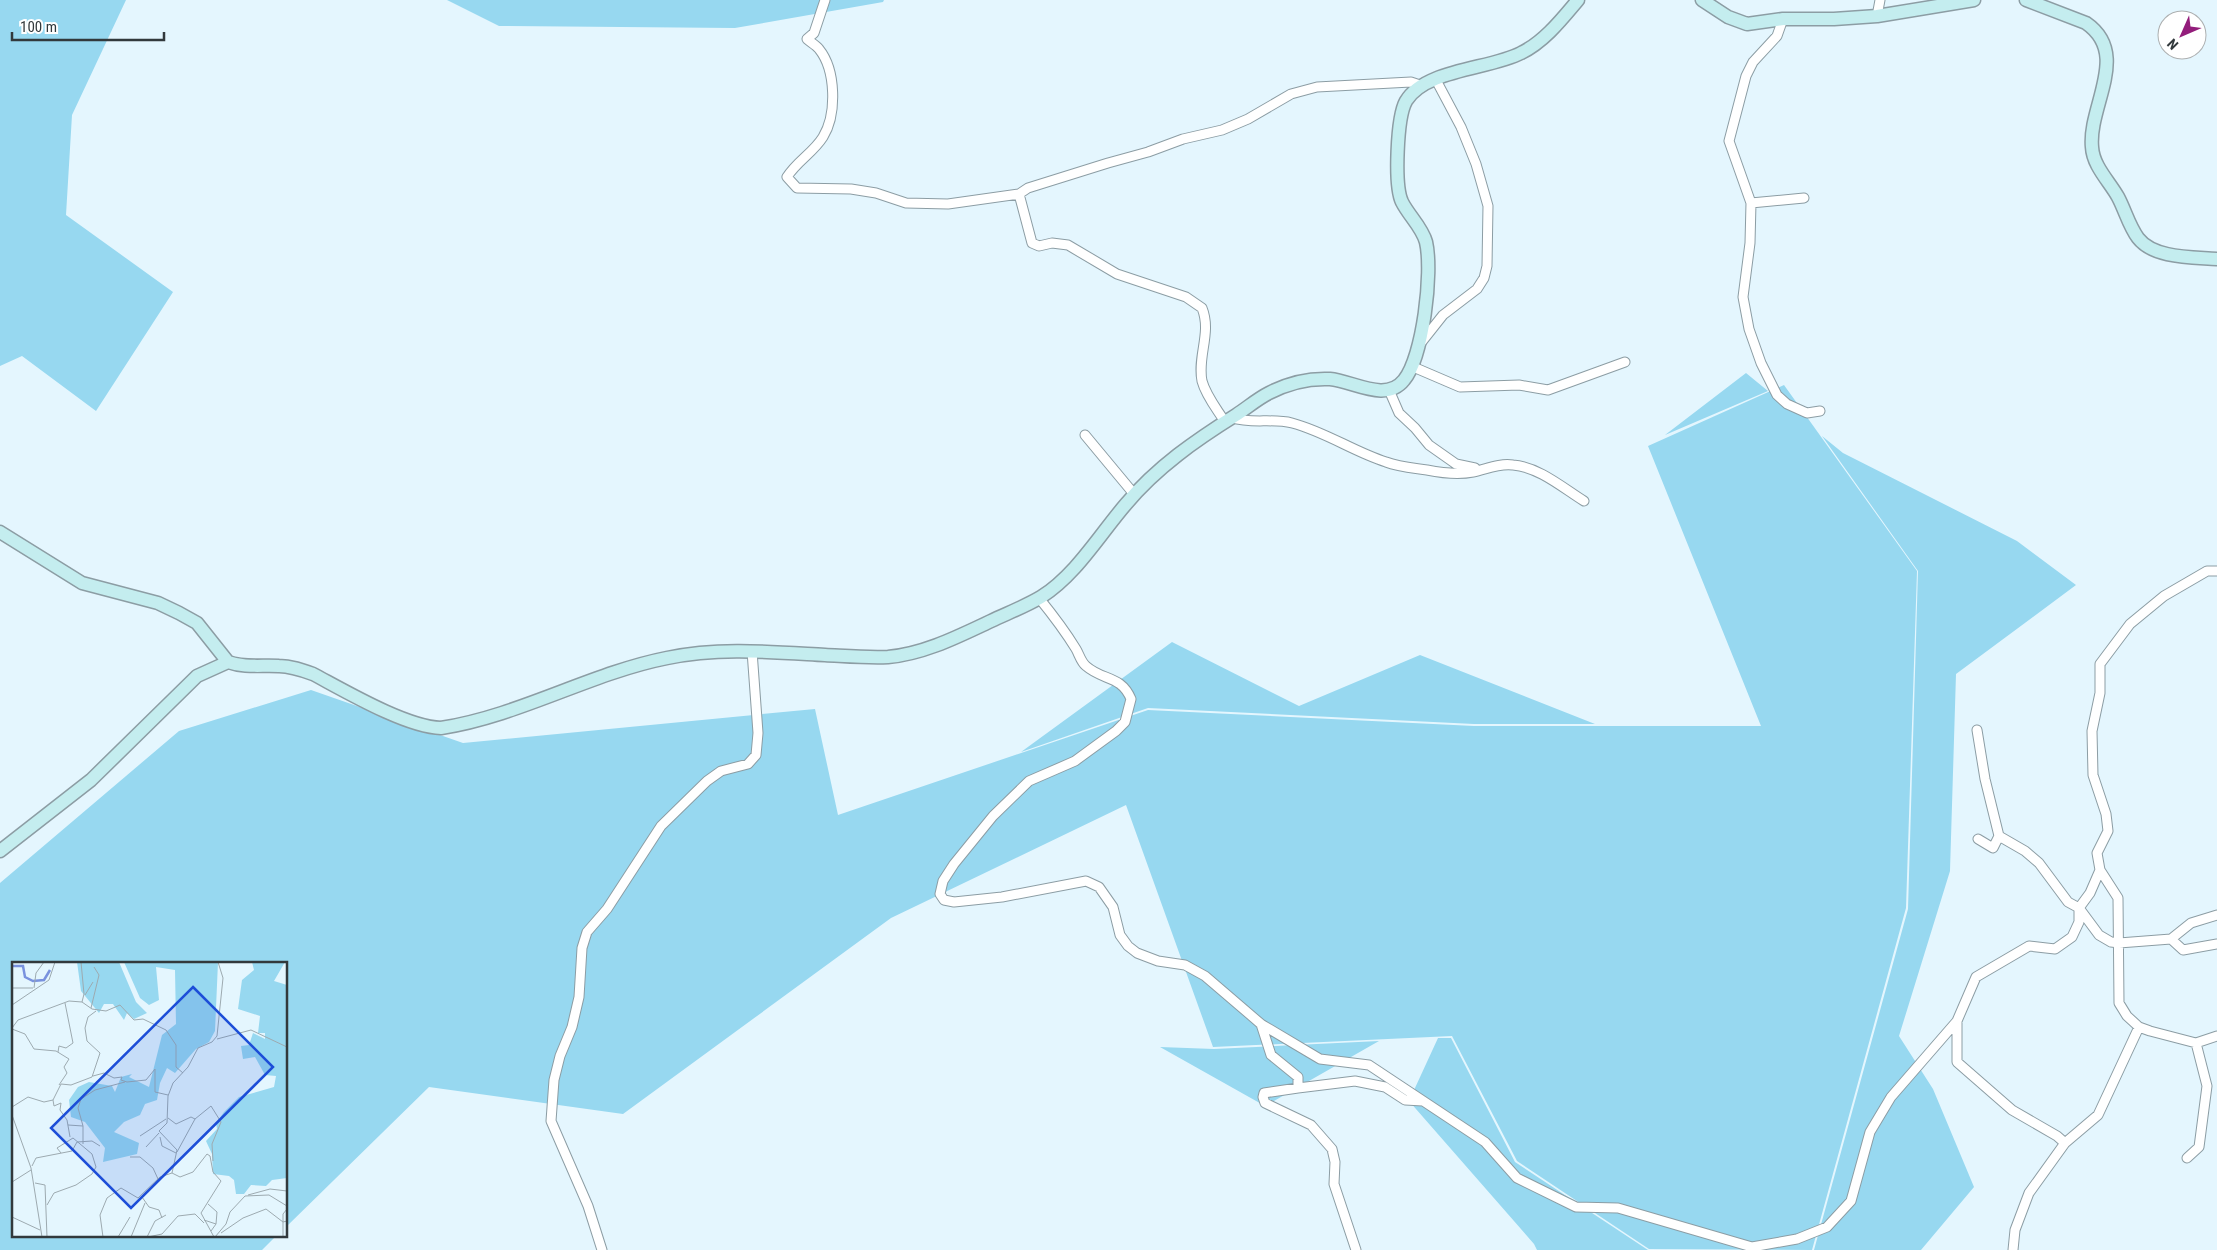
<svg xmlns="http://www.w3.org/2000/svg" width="2217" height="1250" viewBox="0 0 2217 1250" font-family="'Roboto Condensed',sans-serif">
	<rect width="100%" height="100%" fill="#e4f6fe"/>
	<!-- green -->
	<path fill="#97d8f0" d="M0,0H126L72,115L66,215L173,292L96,411L22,356L0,366Z
		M447,0H884L883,2L735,28L499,26Z
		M1746,373L1768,391L1665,435Z
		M1784,385L1917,571L1906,908L1812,1250L1649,1249L1517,1161L1452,1036L1213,1047L1126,805L891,918L623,1114L429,1087L286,1227V964H14V1236H276L262,1250H0V883L179,731L311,690L463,743L815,709L838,815L1148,710L1474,726H1761L1648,446Z
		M1822,436L1843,453L2017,541L2076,585L1956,674L1950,871L1899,1036L1933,1089L1974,1187L1921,1250H1814L1908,909L1918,571Z
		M1172,642L1299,706L1420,655L1595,724H1474L1148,708L1021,752Z
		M1438,1038H1451L1515,1162L1648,1250H1537L1534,1244L1409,1101Z
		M1379,1041L1265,1106L1160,1047L1214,1049Z"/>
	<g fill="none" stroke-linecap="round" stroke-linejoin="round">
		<!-- street casing -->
		<g stroke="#8c9da4" stroke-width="11">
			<path id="street" d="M825,0L814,33L807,39C810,42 816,45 819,49C836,70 837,114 823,137C813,153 797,161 787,177L797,188L851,189L876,193L906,203L948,204L1019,194L1028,188L1108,163L1148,152L1183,139L1222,130L1248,119L1291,94L1317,87L1411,82L1423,86
				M1877,16L1880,0
				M1783,19L1777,36L1753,62L1746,76L1729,141L1751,203L1750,243L1743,297L1749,329L1761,363L1777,395L1787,404L1807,413L1820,411
				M1019,194L1032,243L1039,246L1052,243L1068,245L1117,274L1186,297L1202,308C1212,333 1197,356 1202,381C1206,396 1217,409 1225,422
				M1751,203L1804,198
				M1420,344L1443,315L1477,289L1484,278L1487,266L1488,206L1476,164L1461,127L1436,80
				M1411,366L1460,387L1519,385L1548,390L1625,362
				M1389,390L1399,413L1415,428L1429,445L1456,464L1475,468
				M1232,418C1252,424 1272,418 1292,423C1326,432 1354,452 1386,462C1399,467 1414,468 1427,470C1442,473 1458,475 1473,472C1487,469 1499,463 1513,465C1539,467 1563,488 1584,501
				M1085,435L1134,494
				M2217,571H2207L2164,596L2130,624L2100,664V693L2092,731L2093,775L2106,814L2108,831L2097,853L2100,870L2118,898L2119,1003L2127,1016L2139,1027L2150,1031L2196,1043L2217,1036
				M1039,598C1052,614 1065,631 1076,649C1079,654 1081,662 1086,666C1103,681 1121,675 1131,699L1125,722L1116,731L1075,761L1029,781L993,816L954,864L943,881L940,894L944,900L954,902L1002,897L1086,881L1099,887L1113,907L1120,935L1128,946L1137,953L1158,961L1185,965L1205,976L1261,1024L1271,1055L1298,1077V1088L1264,1093L1263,1097L1265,1103L1311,1125L1332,1149L1335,1162L1334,1184L1356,1250
				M1977,730L1985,779L1999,836L2025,851L2039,863L2068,902L2079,908L2099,935L2111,942L2119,943L2171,939L2191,923L2217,915
				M1978,839L1993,848L1999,836
				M2171,939L2183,950L2217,944
				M1261,1024L1320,1059L1369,1065L1485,1142L1517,1178L1576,1207L1618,1208L1752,1247L1797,1239L1827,1227L1851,1201L1870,1132L1891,1097L1957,1021
				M1298,1088L1355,1081L1385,1087L1405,1100L1423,1101
				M2065,1143L2057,1136L2012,1110L1957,1062V1021L1976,977L2029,946L2055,949L2072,937L2079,922V908L2090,893L2100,870
				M2187,1158L2199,1147L2207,1086L2196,1043
				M602,1250L588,1206L551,1121L554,1080L560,1056L572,1027L579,997L582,948L587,932L607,909L661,826L707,781L721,771L748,764L756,755L758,733L752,651
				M2013,1250L2015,1230L2029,1193L2065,1143L2098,1115L2139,1027"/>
		</g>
		<!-- secondary casing -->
		<g stroke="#8c9da4" stroke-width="15">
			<path id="secondary" d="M1702,0L1728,17L1747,24L1783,19H1834L1877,16L1974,0
				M2026,0L2086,23C2131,54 2088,106 2092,147C2093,166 2109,181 2118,197C2125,210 2129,226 2138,238C2154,259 2194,257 2217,259
				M0,532L82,583L158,603L179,613L197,623L228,662
				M0,851L91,780L197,676L228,662C245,668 261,665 279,666C291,666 302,670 313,674C345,691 406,727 441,728C519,716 591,673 667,658C719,647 772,652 825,655C845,656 867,658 888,657C924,654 959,636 991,621C1008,613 1026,606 1041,597C1076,575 1100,534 1126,504C1157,467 1196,440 1236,415C1247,408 1257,399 1269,393C1288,383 1308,378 1330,379C1353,381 1386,403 1404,380C1423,357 1433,272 1426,242C1422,227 1409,216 1402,202C1394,185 1397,117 1406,101C1425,69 1491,69 1521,53C1544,42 1562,19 1578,0"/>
		</g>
		<!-- street -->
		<use href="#street" stroke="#fff" stroke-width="9"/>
		<!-- secondary -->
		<use href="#secondary" stroke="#c4edef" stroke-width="12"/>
	</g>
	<!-- overview -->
	<g transform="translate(12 962)">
		<rect width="275" height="275" fill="#e4f6fe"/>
		<path d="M65,0H107L124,40L135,51L122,57L115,51L112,58L101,42H92L87,51L69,29ZM112,0H206L203,69L197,80L184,87L163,111L155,106L148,121L145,138L133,142L128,153L112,160L102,170L127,181L125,192L91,200L93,186L73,160L59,155L57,138L66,125L77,120L100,124L103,130L109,115L120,112L117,115L137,125L150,73L164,62L163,8L144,5L147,38L137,43L128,36ZM240,0H273L262,19L275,23V216L260,218L254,224L239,223L232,232H224L222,218L217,214L201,212L200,192L194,179L205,167L204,161L212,150L227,135L262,125L264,114L253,113L243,95L231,97L229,84L237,83L241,71L253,77V71H246L248,54L226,47L230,18L242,8Z" fill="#97d8f0"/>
		<path fill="none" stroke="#7992de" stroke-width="2.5" d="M0,4H11L13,15L21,19L32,18L38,8"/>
		<path fill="none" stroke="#9daab0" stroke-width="1" d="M69,0L72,32L70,40M0,26H21M22,26L24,11L32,0M73,33L81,20M0,43L37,18L43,0M79,46L87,13L82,5M0,66L6,58L57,39L70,40L80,47L94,49L108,43L122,58L131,57L154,68L164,83V105L171,111M0,67L13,72L22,87L44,89L57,97L52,105L55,111L47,123M205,77L239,68L275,85M46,90L47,84L54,86L61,81L53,41M81,114L92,111L102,116L110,115L109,118L115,120L134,118L143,107V130L156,133M41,138L42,144L49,141L48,148L55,158L58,175M0,145L16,135L32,140L41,138L49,122L59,123L80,115L88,91L75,79L73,66L76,55L84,49M0,153L19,206L30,275M156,156L164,162L179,155L183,157M56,163L71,164V182M71,164L66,146L69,137L83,128L113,120M128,174L154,157M148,175L150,184L164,191M65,180L80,179L88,184M134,185L147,171M165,190L183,157L199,144L209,160L200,182L201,199M118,195H128L141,206L146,217M20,204L24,196L60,189L65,180M160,211L168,215L181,210L195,192L198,194L201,210L209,219L189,251L202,275M0,220L19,208M23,221L33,223L35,275M236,233L258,227L275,229M130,235L137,245L147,248L150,256M196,242L205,250L204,262M35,243L42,231L64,223L80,212L84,205L80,192L61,176L45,186L49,191M0,255L28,268M192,258L204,262L199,269M209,271L231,256L254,247L271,260L275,259M91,275L88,253L95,236L109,226L126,236L148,215L160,211L165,188L147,169L155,161L156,134L161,121L176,105L186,86L200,80L205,74L211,16L206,0M106,275L118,255M119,275L133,241M135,275L143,259L154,253M136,275L150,272L166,254L183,252L192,261M203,275L214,262L218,250L233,234L257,233L275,244M271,275V252L275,247"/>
		<path fill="#1d4ed8" fill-opacity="0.15" stroke="#1d4ed8" stroke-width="2.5" d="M181,25L261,105L119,246L39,166Z"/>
		<rect width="275" height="275" fill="none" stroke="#32393c" stroke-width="2.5"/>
	</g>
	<!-- north arrow -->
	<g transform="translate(2182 35) rotate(225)"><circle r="24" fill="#ffffff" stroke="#adb0b1"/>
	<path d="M0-4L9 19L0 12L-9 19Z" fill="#931d7b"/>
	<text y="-8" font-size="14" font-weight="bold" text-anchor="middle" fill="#32393c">N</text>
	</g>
	<!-- scale -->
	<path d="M12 32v8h152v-8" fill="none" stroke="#32393c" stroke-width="2.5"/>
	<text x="20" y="32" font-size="15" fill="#32393c" stroke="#ffffff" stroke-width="4" paint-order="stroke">100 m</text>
</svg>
